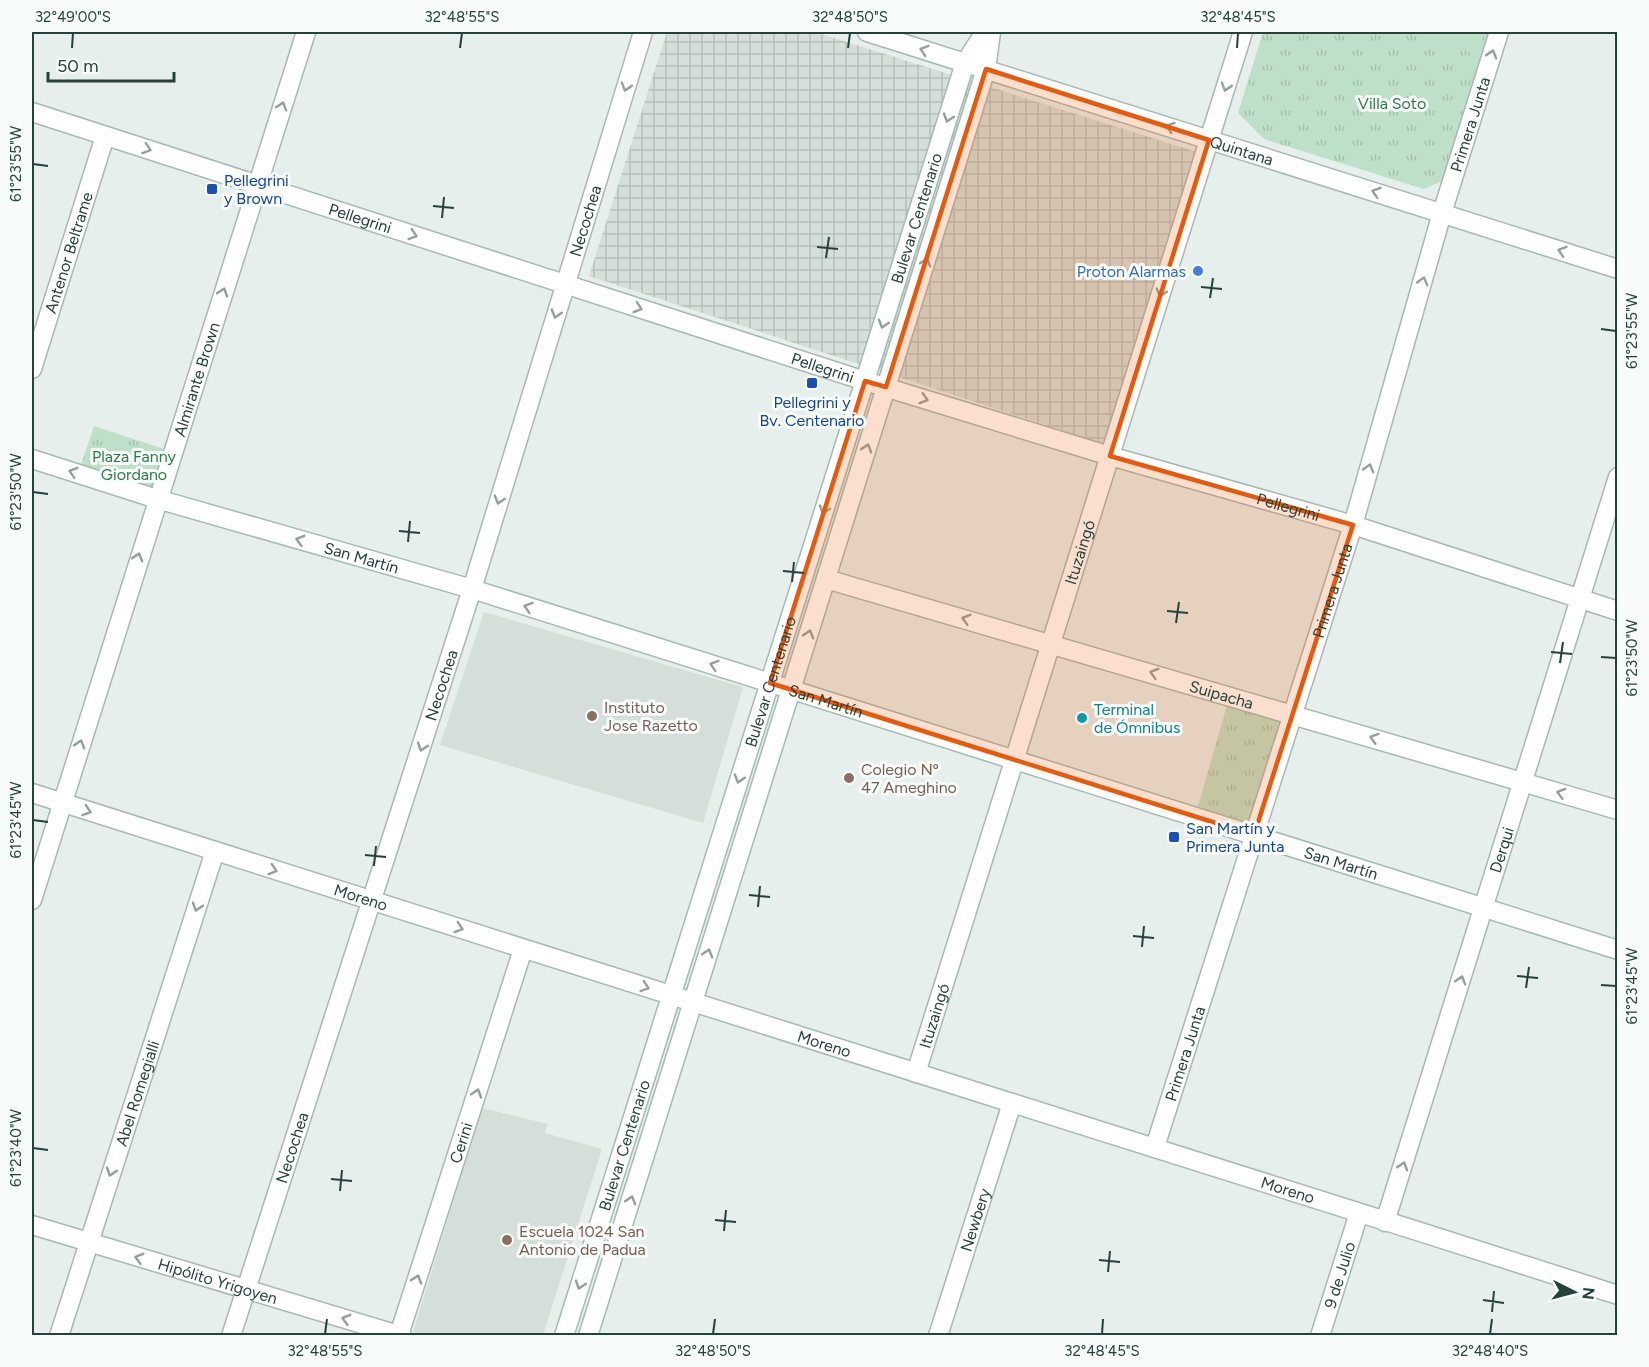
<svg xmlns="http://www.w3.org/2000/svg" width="1649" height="1367" viewBox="0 0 1649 1367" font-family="Figtree,sans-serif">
	<defs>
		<pattern id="industrial-grid" width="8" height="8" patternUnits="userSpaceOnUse" patternTransform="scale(1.5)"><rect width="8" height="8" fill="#d4dfda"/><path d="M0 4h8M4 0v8" fill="none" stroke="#b6c1bc"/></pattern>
		<pattern id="park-tufts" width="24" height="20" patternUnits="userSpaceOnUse" patternTransform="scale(1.5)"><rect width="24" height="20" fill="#bfe0c8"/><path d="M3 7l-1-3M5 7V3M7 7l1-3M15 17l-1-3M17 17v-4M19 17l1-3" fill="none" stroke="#a4c1ad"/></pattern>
	</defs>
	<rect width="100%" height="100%" fill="#e6efeb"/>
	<!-- built -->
	<path fill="#d4dfda" d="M484,612L743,687L703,823L440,745Z
		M482,1108L548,1124L545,1133L602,1149L543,1335L427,1336L413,1332Z"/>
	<!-- industrial -->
	<path fill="url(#industrial-grid)" d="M667,32H815L1197,152L1104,444L589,276Z"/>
	<!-- park -->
	<path fill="url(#park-tufts)" d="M1263,32H1490L1444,180L1424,189L1264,139L1238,113Z
		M94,426L173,452L157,499L78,474Z
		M1230,695L1292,714L1254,835L1195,817Z"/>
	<!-- pitch -->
	<path fill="#bfe0c8" d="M1416,32H1485L1478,54L1415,35Z"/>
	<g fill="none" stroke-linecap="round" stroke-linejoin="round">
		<!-- street casing -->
		<g stroke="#a8b8b2" stroke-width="21">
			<g id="street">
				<path id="s1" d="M867,32L1618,269"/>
				<path id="s2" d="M32,112L865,381L1110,456L1353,525L1618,611"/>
				<path id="s3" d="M32,369L105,136"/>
				<path id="s4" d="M826,579L1618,810"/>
				<path id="s5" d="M32,793L1012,1103C1214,1165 1416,1231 1618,1295"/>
				<path id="s6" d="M32,900L306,32"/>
				<path id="s7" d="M916,1073L1243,32"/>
				<path id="s8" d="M1155,1147L1353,525L1442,213L1499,32"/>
				<path id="s9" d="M1385,1222L1618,477"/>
				<path id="s10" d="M32,1225L402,1336"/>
				<path id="s11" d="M399,1335L523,949"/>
				<path id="s12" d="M59,1336L215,851"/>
				<path id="s13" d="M231,1336L472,589L643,32"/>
				<path id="s14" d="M938,1336L1012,1103"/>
				<path id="s15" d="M1320,1336L1359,1213"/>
			</g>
		</g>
		<!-- secondary casing -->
		<g stroke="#a4bbb3" stroke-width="21">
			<g id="secondary">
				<path id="s16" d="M32,459L157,499L472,589L1618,950"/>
				<path id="s17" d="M564,1336L965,63L985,32"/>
				<path d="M588,1336L986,69L991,32"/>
			</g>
		</g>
		<!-- street -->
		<use href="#street" stroke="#fff" stroke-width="18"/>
		<!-- secondary -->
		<use href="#secondary" stroke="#fff" stroke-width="18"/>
	</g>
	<!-- one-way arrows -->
	<defs><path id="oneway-chevron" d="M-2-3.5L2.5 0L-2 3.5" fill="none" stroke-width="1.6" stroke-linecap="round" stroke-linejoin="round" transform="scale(1.5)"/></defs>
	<g stroke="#92a09c">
		<use href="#oneway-chevron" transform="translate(924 50) rotate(-162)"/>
		<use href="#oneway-chevron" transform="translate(1492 54) rotate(-73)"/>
		<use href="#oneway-chevron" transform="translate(626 87) rotate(107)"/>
		<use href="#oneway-chevron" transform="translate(1226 87) rotate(107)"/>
		<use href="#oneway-chevron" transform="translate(282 106) rotate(-73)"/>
		<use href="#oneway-chevron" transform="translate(948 118) rotate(108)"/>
		<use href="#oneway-chevron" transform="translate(1170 127) rotate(-162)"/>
		<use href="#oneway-chevron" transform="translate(147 149) rotate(18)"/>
		<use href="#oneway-chevron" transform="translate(1376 192) rotate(-163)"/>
		<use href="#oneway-chevron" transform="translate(413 235) rotate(18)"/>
		<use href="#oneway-chevron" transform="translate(1562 251) rotate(-162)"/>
		<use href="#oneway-chevron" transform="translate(926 262) rotate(-73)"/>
		<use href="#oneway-chevron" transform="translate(1423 281) rotate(-74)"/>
		<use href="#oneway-chevron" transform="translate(223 292) rotate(-72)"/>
		<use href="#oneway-chevron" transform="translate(1161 293) rotate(107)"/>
		<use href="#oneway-chevron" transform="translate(638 308) rotate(18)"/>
		<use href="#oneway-chevron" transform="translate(556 314) rotate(107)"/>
		<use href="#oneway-chevron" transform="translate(883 324) rotate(108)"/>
		<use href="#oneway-chevron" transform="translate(924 399) rotate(17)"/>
		<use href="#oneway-chevron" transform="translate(867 448) rotate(-73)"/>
		<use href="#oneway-chevron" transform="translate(1369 468) rotate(-74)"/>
		<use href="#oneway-chevron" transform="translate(73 472) rotate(-163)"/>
		<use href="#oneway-chevron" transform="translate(499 500) rotate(107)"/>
		<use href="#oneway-chevron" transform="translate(824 510) rotate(108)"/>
		<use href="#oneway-chevron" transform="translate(300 540) rotate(-164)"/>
		<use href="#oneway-chevron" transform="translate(138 557) rotate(-73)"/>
		<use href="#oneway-chevron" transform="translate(528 607) rotate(-163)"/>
		<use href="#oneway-chevron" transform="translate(966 619) rotate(-164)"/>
		<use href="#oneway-chevron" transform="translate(809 634) rotate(-73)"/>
		<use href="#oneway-chevron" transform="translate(714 665) rotate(-163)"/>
		<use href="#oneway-chevron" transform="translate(1154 673) rotate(-164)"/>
		<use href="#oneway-chevron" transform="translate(1374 738) rotate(-164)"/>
		<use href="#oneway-chevron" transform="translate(80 744) rotate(-73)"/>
		<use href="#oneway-chevron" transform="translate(422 747) rotate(108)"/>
		<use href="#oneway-chevron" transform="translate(739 779) rotate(107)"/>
		<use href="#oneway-chevron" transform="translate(1561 793) rotate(-164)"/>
		<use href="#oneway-chevron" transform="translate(87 811) rotate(18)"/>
		<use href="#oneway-chevron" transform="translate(273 870) rotate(18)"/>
		<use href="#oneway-chevron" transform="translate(197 907) rotate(108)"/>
		<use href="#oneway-chevron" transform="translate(459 928) rotate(18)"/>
		<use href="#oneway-chevron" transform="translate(708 953) rotate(-73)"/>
		<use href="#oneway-chevron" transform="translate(1461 980) rotate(-73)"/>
		<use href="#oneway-chevron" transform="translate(645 987) rotate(18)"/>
		<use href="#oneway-chevron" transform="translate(477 1093) rotate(-72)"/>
		<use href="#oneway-chevron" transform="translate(1403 1166) rotate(-73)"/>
		<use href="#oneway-chevron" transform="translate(111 1172) rotate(108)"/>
		<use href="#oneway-chevron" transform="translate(631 1200) rotate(-73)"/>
		<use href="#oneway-chevron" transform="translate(139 1258) rotate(-164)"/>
		<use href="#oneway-chevron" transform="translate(417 1279) rotate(-72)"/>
		<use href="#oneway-chevron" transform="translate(580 1285) rotate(108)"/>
		<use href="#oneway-chevron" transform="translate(346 1319) rotate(-164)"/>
	</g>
	<!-- marked area -->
	<path fill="#e8590c" fill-opacity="0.2" stroke="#e8590c" stroke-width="4.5" stroke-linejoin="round" d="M986,69L1209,140L1110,456L1353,525L1254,835L770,683L865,381L886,387Z"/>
	<!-- ticks -->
	<path fill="none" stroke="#24423a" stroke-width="2" d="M72,48L73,33M460,48L462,33M848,48L850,33M1237,48L1238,33M33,164L48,166M433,206L454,208M442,218L444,197M817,247L838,249M826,258L829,237M1201,287L1222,289M1210,298L1213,278M1601,329L1616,331M33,492L48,494M399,531L420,533M408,542L410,521M783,571L804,573M792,582L794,562M1167,611L1188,613M1176,623L1179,602M1551,652L1572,654M1601,657L1616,658M1560,663L1563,642M33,820L48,822M365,855L386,857M374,866L376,846M749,895L770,897M758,907L760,886M1133,936L1154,938M1142,947L1144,926M1517,976L1538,978M1601,985L1616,986M1526,988L1529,967M33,1148L48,1150M331,1179L352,1181M340,1191L342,1170M715,1220L736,1222M724,1231L726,1210M1099,1260L1120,1262M1108,1272L1110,1251M1483,1300L1504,1303M1492,1312L1494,1291M325,1334L327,1319M713,1334L715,1319M1102,1334L1103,1319M1490,1334L1492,1319"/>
	<!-- markers -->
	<g fill="#1a4fb4" stroke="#f7fbf9" stroke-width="2">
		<rect x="206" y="183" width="12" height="12" rx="3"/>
		<rect x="806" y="377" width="12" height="12" rx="3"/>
		<rect x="1168" y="831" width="12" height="12" rx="3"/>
	</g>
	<circle fill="#3f7fe0" stroke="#f7fbf9" stroke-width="2" cx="1198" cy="271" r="6"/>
	<g fill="#8d6e63" stroke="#f7fbf9" stroke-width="2">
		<circle cx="592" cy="716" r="6"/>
		<circle cx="849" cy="778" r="6"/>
		<circle cx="507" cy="1240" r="6"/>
	</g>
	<circle fill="#0f9aa8" stroke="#f7fbf9" stroke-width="2" cx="1082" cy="718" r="6"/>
	<g text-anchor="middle" stroke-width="6" stroke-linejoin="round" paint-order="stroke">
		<!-- park labels -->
		<g font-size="16" fill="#2d7a4b" stroke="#f7fbf9">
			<text x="1392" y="109">Villa Soto</text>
			<text x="134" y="462">Plaza Fanny<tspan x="134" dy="18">Giordano</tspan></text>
		</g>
		<!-- street labels -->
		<g font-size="16" fill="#24423a" stroke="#f7fbf9">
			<text dy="6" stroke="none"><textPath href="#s8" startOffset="1070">Primera Junta</textPath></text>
			<text dy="6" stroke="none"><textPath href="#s1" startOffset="393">Quintana</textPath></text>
			<text dy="6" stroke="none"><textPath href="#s2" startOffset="345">Pellegrini</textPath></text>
			<text dy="6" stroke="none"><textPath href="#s17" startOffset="1172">Bulevar Centenario</textPath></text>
			<text dy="6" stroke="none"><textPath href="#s13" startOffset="1170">Necochea</textPath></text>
			<text dy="6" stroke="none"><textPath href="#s3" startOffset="122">Antenor Beltrame</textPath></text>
			<text dy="6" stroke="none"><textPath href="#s2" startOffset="831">Pellegrini</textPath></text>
			<text dy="6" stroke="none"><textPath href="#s6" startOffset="546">Almirante Brown</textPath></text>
			<text dy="6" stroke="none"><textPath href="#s2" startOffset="1317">Pellegrini</textPath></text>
			<text dy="6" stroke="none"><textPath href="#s7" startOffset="546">Ituzaingó</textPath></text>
			<text dy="6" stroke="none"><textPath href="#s16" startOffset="344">San Martín</textPath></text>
			<text dy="6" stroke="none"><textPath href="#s8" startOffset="584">Primera Junta</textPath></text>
			<text dy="6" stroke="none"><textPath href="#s17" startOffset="686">Bulevar Centenario</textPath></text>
			<text dy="6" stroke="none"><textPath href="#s13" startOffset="684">Necochea</textPath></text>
			<text dy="6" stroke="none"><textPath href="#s4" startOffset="412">Suipacha</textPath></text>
			<text dy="6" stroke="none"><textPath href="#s16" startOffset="830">San Martín</textPath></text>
			<text dy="6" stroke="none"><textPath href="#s9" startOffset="390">Derqui</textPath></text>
			<text dy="6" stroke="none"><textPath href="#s16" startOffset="1370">San Martín</textPath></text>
			<text dy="6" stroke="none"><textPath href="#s5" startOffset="345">Moreno</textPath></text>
			<text dy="6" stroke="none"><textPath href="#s7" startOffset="60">Ituzaingó</textPath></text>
			<text dy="6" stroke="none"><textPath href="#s5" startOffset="831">Moreno</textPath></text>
			<text dy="6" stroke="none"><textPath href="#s8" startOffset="98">Primera Junta</textPath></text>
			<text dy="6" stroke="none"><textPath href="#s12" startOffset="255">Abel Romegialli</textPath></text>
			<text dy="6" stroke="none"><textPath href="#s11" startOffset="202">Cerini</textPath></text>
			<text dy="6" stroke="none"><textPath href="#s17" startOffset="200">Bulevar Centenario</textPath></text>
			<text dy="6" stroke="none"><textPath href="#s13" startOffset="198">Necochea</textPath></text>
			<text dy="6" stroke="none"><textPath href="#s5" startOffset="1317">Moreno</textPath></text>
			<text dy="6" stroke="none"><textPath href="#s14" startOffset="122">Newbery</textPath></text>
			<text dy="6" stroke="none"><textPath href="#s15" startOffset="64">9 de Julio</textPath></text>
			<text dy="6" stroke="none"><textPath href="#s10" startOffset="194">Hipólito Yrigoyen</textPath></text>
		</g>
		<!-- transit labels -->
		<g font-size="16" fill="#164399" stroke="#f7fbf9" text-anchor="start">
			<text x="224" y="186">Pellegrini<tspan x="224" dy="18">y Brown</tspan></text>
			<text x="812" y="408" text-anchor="middle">Pellegrini y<tspan x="812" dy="18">Bv. Centenario</tspan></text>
			<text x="1186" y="834">San Martín y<tspan x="1186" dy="18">Primera Junta</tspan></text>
		</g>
		<!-- shop labels -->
		<g font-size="16" fill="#366cbe" stroke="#f7fbf9" text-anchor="end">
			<text x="1186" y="277">Proton Alarmas</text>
		</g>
		<!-- education labels -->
		<g font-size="16" fill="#785e54" stroke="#f7fbf9" text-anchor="start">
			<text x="604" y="713">Instituto<tspan x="604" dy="18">Jose Razetto</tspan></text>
			<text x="861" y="775">Colegio Nº<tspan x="861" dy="18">47 Ameghino</tspan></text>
			<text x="519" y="1237">Escuela 1024 San<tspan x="519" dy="18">Antonio de Padua</tspan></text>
		</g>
		<!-- culture labels -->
		<g font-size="16" fill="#0d838f" stroke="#f7fbf9" text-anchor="start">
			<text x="1094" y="715">Terminal<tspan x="1094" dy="18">de Ómnibus</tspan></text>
		</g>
	</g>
	<!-- border -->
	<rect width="1649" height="1367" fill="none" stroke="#f7fbf9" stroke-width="66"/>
	<!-- north arrow -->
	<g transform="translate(1574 1292) rotate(96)" stroke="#f7fbf9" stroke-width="4.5" paint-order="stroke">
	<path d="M0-4.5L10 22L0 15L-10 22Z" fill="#24423a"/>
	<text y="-9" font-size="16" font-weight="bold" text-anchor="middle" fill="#24423a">N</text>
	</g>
	<!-- scale -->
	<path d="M48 72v9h126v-9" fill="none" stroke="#24423a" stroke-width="3"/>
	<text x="57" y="72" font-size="18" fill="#24423a" stroke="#f7fbf9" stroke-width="4.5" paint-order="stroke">50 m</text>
	<rect x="33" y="33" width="1583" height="1301" fill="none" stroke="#24423a" stroke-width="2"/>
	<g font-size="15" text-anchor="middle" fill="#24423a">
		<text x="73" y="22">32°49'00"S</text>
		<text x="462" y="22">32°48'55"S</text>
		<text x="850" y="22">32°48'50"S</text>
		<text x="1238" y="22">32°48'45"S</text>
		<text transform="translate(16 164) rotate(-90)" y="5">61°23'55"W</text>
		<text transform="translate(1632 331) rotate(-90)" y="5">61°23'55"W</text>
		<text transform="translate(16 492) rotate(-90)" y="5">61°23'50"W</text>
		<text transform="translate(1632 658) rotate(-90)" y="5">61°23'50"W</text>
		<text transform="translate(16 820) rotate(-90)" y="5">61°23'45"W</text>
		<text transform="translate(1632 986) rotate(-90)" y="5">61°23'45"W</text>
		<text transform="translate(16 1148) rotate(-90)" y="5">61°23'40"W</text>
		<text x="325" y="1356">32°48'55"S</text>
		<text x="713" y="1356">32°48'50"S</text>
		<text x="1102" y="1356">32°48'45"S</text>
		<text x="1490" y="1356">32°48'40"S</text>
	</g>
</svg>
